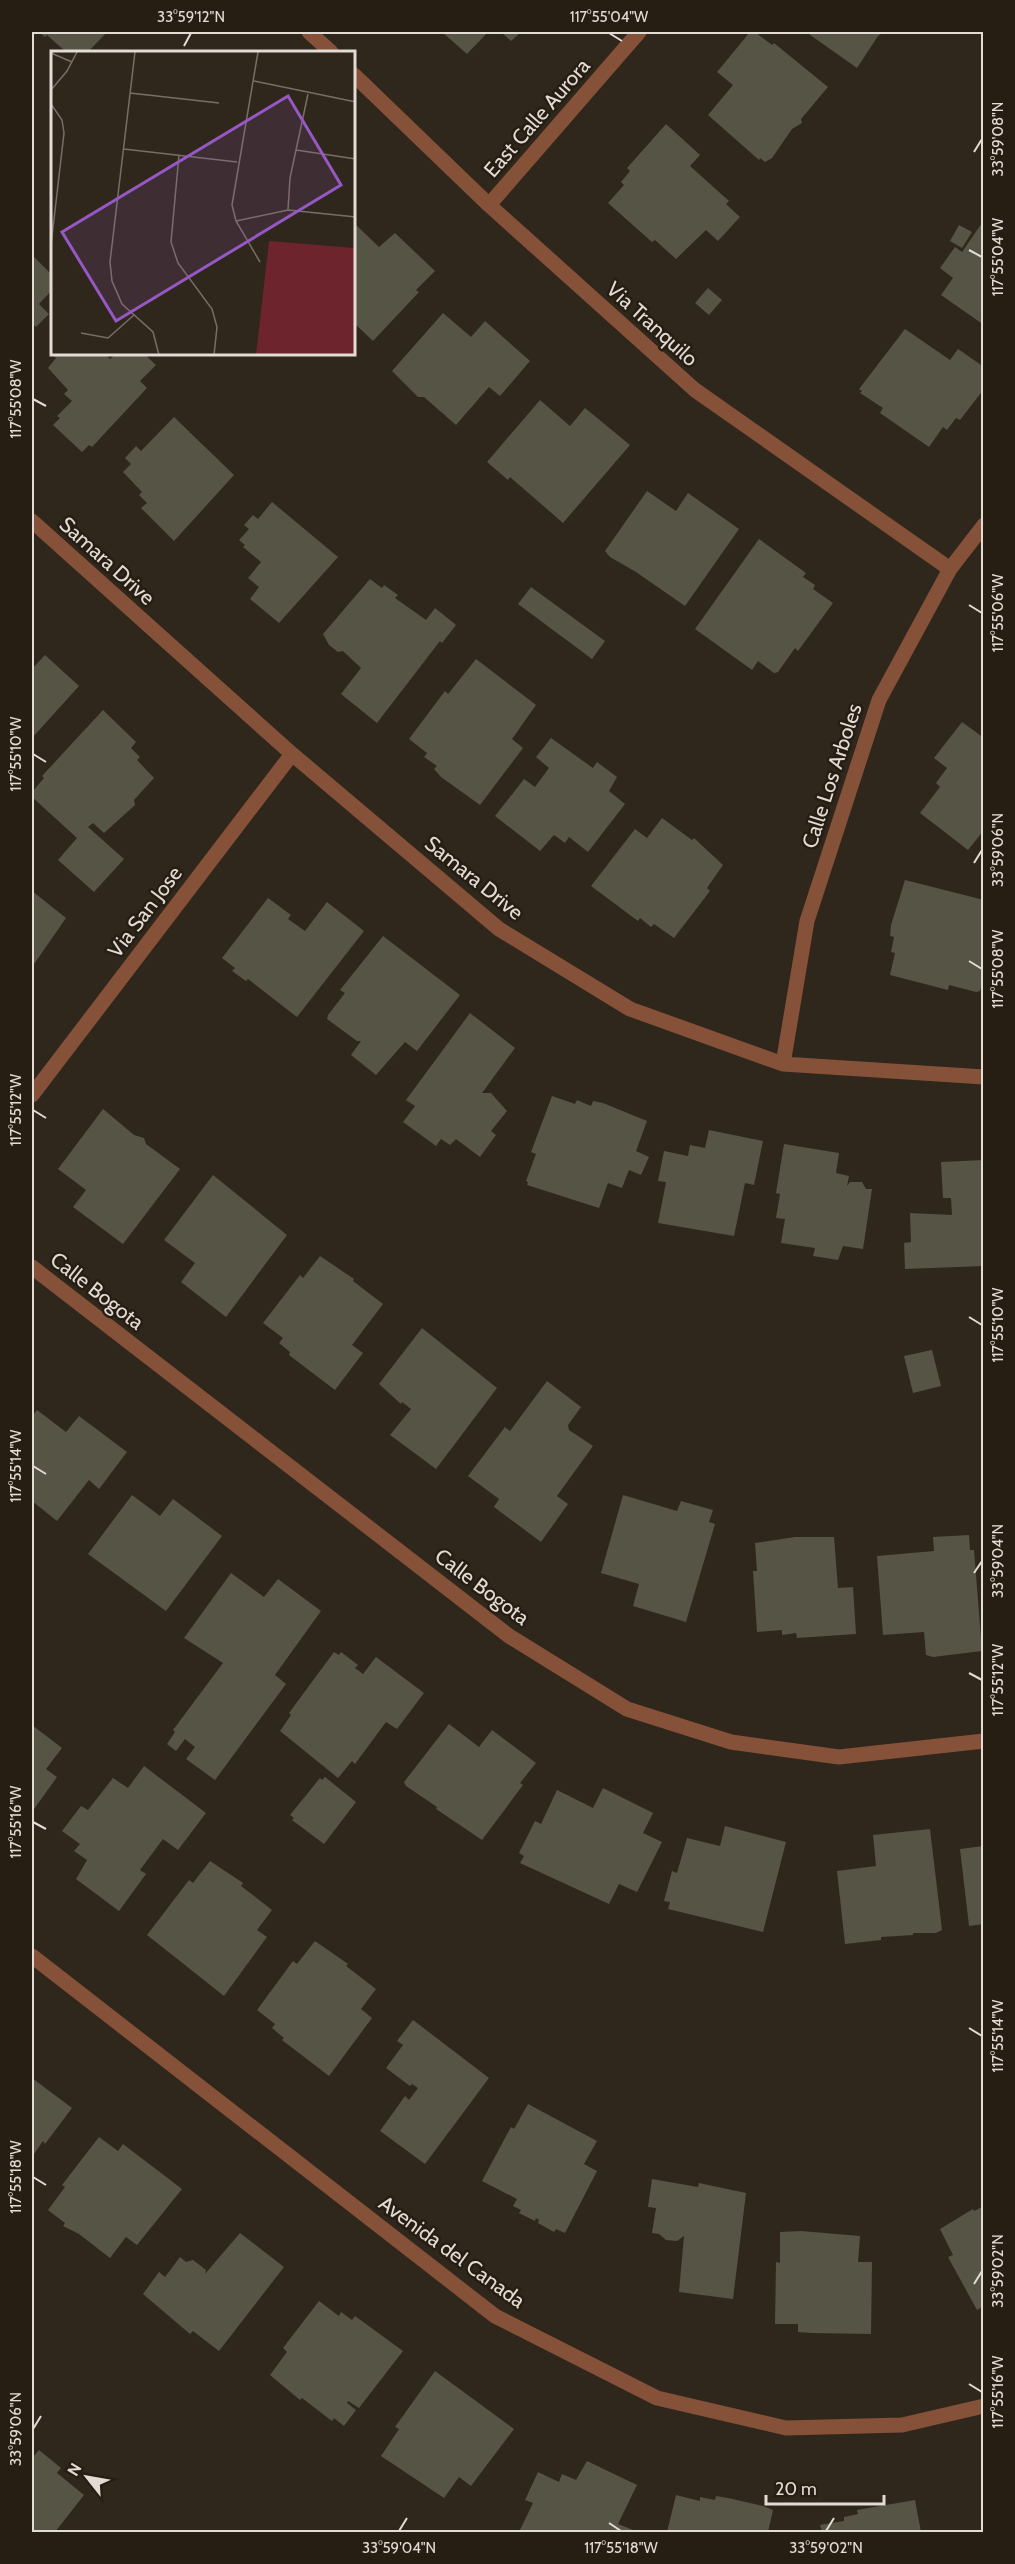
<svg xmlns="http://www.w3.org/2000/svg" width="1015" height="2564" viewBox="0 0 1015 2564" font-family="Cabin,sans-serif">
	<rect width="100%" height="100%" fill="#30271c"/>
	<!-- building -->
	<path fill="#555445" d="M39,32H107L88,52H66L47,35L45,37Z
		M442,32H488L467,54Z
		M501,32H521L511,41Z
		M750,32H755L772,45L774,43L828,87L801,119L802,123L792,129L772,158L765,162L760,158L759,160L708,115L733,85L717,72Z
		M806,32H884L878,36L857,68Z
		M666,124L700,155L690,166L729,201L726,204L740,217L718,241L706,230L676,259L655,240L652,242L608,203L624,185L621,182L630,171L627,168Z
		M354,223L379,247L395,233L435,271L416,290L419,292L373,341L354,323Z
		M982,223L984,225V325L941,295L953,278L940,268L955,247L962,252Z
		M959,225L972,232L962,248L950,241Z
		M32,255L52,275V290L39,304L49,314L36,327L32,323Z
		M708,288L722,300L709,315L695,303Z
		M443,313L471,337L485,321L530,361L500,396L489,387L456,425L424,397H418L392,371Z
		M905,329L950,360L958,349L984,367V389L960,420L956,418L947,430L943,427L929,447L880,413L883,408L860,393L862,391L859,389Z
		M52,354H105L110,359L116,354H144L156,365L140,381L147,388L92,447L89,445L82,452L53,425L60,418L57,416L72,401L64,394L68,390L48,368L56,358Z
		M540,400L570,426L585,408L630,445L563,523L510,477L508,480L487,462Z
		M174,417L234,475L174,541L141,508L147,503L139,495L142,492L123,472L131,464L125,458L136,446L141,451Z
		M647,491L676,511L688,493L739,529L685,606L636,572L610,557L605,551Z
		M272,502L338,557L279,623L250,599L259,587L248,578L261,562L243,547L245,545L239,540L249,529L244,525L253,515L258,519Z
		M759,539L806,573L803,577L815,585L813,589L833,603L798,651L795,648L778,672L774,673L758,661L752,670L695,629Z
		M370,579L382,588L384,585L398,595L395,598L426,620L435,608L456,625L442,643L440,641L377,723L341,694L361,668L343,651L338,652L329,645L323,634Z
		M531,587L605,641L592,659L518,604Z
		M45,655L79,686L32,738V669Z
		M476,659L536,705L512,739L523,748L480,805L441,777L434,769L437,766L424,757L427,753L409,739L445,691L448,694Z
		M103,710L136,742L131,748L140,757L137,760L154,778L134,800L135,805L104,833L93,823L88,827L124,859L94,892L58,860L77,838L32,797V792L44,778L42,776Z
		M962,722L984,738V830L968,850L920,813L940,787L936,783L947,768L934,758Z
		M551,738L593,768L597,762L617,777L609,791L625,804L588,852L569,837L565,843L554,835L540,851L495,816L524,779L535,787L549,768L536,757Z
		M662,818L692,840L694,838L723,865L707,888L710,891L674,938L654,924L651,927L640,918L638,921L591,886L635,829L647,838Z
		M905,880L984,900V978L980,991L976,992L949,985L948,990L890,975L895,953L891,952L894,937L890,936L891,925Z
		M32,891L66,918L32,967Z
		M268,898L291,915L288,919L305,931L327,902L364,931L297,1017L248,979L246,981L232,971L235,968L222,958Z
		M383,936L460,995L417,1051L405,1042L376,1075L351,1055L361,1041H357L327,1019L328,1015L345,993L340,990Z
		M470,1013L515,1048L482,1093H491L507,1111L491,1131L496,1135L480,1157L456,1139L450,1145L441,1139L436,1146L403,1122L415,1106L406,1100Z
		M552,1096L575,1104L577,1100L591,1106L593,1101L603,1103L647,1121L636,1151L649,1157L641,1175L629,1170L622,1188L608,1183L599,1208L527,1185L528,1182L526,1181L536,1154L531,1152Z
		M103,1109L134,1135L144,1138L146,1144L180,1169L123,1244L73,1207L86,1190L58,1169Z
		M709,1130L763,1141L754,1185L745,1183L734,1236L658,1223L666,1182L658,1181L664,1151L688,1156L690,1145L705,1148Z
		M784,1144L839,1153L836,1173L849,1176L847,1186L850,1182H862L866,1189H872L863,1249L843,1246L838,1260L813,1256L815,1248L781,1243L785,1219L776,1218L780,1194L776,1193Z
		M984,1160V1266L905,1269L904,1243L911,1242L910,1213L952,1215L951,1198H943L941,1162Z
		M213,1175L287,1235L226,1317L181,1282L195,1263L164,1240Z
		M320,1256L354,1279L353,1281L383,1304L352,1345L363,1353L335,1390L289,1355L290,1352L279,1343L283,1338L263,1323L300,1275L303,1278Z
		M422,1328L497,1388L436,1469L390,1435L411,1409L402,1402L401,1404L379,1384Z
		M932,1350L941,1386L913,1393L904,1356Z
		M547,1381L581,1407L568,1425L569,1430L593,1446L557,1496L568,1504L541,1542L494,1507L499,1499L468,1476L505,1427L510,1431Z
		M37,1410L66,1432L79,1416L127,1452L99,1489L89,1480L57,1521L32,1501V1416Z
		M132,1495L160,1516L173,1499L222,1536L166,1611L88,1554Z
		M623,1495L677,1511L681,1501L713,1510L709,1522L715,1524L686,1622L633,1606L639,1584L601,1573Z
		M969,1535L970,1550H974L982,1651L933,1657L926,1655L924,1632L883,1635L877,1556L934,1551L933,1537Z
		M795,1537H834L838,1588L853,1587L856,1634L797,1638L796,1633L782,1635V1630L757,1632L753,1571H757L755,1543Z
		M231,1573L264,1597L278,1579L321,1611L275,1675L286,1684L215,1780L186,1759L195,1747L185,1739L176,1751L167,1744L175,1732L173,1730L223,1663L184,1638Z
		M334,1652L339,1655L341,1652L358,1665L355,1668L363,1674L376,1657L424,1693L397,1729L386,1722L355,1764L352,1761L338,1778L280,1731L291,1715L289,1713Z
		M449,1724L479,1747L492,1730L536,1763L520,1783L523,1785L482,1840L436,1809L437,1807L406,1786L404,1782Z
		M32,1725L62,1748L46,1769L57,1777L32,1812Z
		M144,1766L206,1813L178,1850L163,1839L140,1870L146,1874L119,1911L76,1879L87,1860L74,1851L80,1844L62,1831L81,1806L88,1810L113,1778L128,1788Z
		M325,1777L356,1802L324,1844L292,1820L294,1818L290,1815L320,1778L322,1780Z
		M603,1788L653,1813L643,1833L662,1842L637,1892L619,1884L609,1904L520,1863L524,1856L519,1853L535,1821L541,1824L557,1790L593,1808Z
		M725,1826L786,1842L763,1932L668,1909L670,1902L664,1901L672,1871L677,1873L687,1838L720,1846Z
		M930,1829L942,1930L936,1933H913V1935L881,1937V1940L845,1944L837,1871L876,1866L873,1835Z
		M984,1846V1924L969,1926L960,1849Z
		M210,1861L243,1883L241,1886L272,1910L257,1930L267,1937L224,1996L147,1935L189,1880L193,1883Z
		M315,1941L348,1964L346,1966L376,1989L361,2009L372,2018L329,2076L282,2040L284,2038L272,2028L275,2024L257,2010L293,1961L297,1964Z
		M413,2020L489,2078L425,2164L380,2131L405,2096L409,2100L418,2088L412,2084L410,2086L386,2068L403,2045L397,2041Z
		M32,2078L72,2108L45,2144L43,2141L32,2157Z
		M528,2104L597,2141L584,2164L597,2171L565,2233L556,2229L554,2232L538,2223L539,2220L536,2218L535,2221L519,2213L521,2210L513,2206L517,2199L482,2181L511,2127L514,2129Z
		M99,2137L118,2151L123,2144L182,2189L137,2245L126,2237L110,2258L79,2234L63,2226L65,2223L48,2210L65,2187L62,2185Z
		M652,2179L698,2187L699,2183L746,2193L733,2299L679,2292L684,2236L677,2241L666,2240L659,2234L652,2233L656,2208L648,2207Z
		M984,2206V2306L977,2310L948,2257L953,2255L940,2229L973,2209L974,2211Z
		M801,2231L860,2236L858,2262H872L871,2334L812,2333L798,2332V2324H775L776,2262L780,2263V2232Z
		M240,2233L284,2267L219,2351L193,2331L190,2334L143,2294L159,2272L165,2277L180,2257L186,2262L193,2260L206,2270L205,2274Z
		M319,2301L339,2316L341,2312L352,2320L355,2316L403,2351L359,2408L348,2401L347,2403L356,2410L344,2426L334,2418L332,2421L302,2398L300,2400L270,2375L287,2352L283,2348Z
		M435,2371L514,2429L471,2486L459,2477L444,2498L381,2456L399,2429L395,2427Z
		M39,2450L61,2468L57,2473L84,2495L55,2532H32V2455L33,2457Z
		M587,2461L637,2485L618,2524L638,2532H519L533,2503L525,2500L538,2472L559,2482L562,2474L576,2480Z
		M676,2495L700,2501V2497L715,2500L716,2496L728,2498L763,2506L773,2510L768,2532H667Z
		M915,2500L921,2532H822L820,2525L844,2521V2517L858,2514L857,2510Z"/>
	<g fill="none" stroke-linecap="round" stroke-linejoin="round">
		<!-- minor -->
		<path stroke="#865139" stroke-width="15" d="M309,32L331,52
			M354,75L489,205L695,390L950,569
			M489,205L639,32
			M32,521L292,754L499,929L630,1009L783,1064L984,1077
			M783,1064L807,921L879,700L950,569L984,525
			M32,1095L292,754
			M32,1267L509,1636L627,1709L731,1742L839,1757L984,1741
			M32,1956L495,2316L657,2398L786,2428L902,2425L984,2406"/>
	</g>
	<!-- ticks -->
	<path fill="none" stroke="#e2dcd5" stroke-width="2" d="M609,33L622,41M184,46L191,33M974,152L982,139M969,250L982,257M33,399L46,406M969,605L982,613M33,754L46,762M974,863L982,850M969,961L982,969M33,1110L46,1118M969,1317L982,1325M33,1466L46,1474M974,1573L982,1561M969,1673L982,1680M33,1822L46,1829M969,2028L982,2036M33,2177L46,2185M974,2284L982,2271M969,2384L982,2392M33,2429L41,2416M609,2523L621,2531M399,2531L407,2518M826,2531L834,2518"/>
	<g text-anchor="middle" stroke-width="5" stroke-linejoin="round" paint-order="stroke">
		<!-- street labels -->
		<g font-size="21" fill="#e2dcd5" stroke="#261d13">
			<text transform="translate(537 118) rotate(-49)" y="7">East Calle Aurora</text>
			<text transform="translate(652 324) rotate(42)" y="7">Via Tranquilo</text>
			<text transform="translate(107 561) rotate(42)" y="7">Samara Drive</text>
			<text transform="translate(832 776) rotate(-72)" y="7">Calle Los Arboles</text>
			<text transform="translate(474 878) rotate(39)" y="7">Samara Drive</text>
			<text transform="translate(145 912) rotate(-53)" y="7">Via San Jose</text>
			<text transform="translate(97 1291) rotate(38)" y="7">Calle Bogota</text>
			<text transform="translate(482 1587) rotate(37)" y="7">Calle Bogota</text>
			<text transform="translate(452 2252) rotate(36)" y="7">Avenida del Canada</text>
		</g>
	</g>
	<!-- overview -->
	<g transform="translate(51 51)">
		<rect width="304" height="304" fill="#30271c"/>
		<path d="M218,190L304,197V304H205Z" fill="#6d242d"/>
		<path fill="none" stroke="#776f66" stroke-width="1.5" d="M84,1L59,211L61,230L71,253L102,281L108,304M207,1L181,154L185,170L209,211M0,2L21,11M203,30L305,51M0,39L16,20L26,1M79,42L168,52M0,53L11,69L13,82L0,194M73,98L186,111M245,99L305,108M128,104L120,191L127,212L161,258L166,276L163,304M237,159L239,127L257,43M185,170L237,159L305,166M30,282L57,287L83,264"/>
		<path fill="#9558c4" fill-opacity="0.15" stroke="#9558c4" stroke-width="3" d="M237,45L290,134L65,270L11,181Z"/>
		<rect width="304" height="304" fill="none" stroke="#e2dcd5" stroke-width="3"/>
	</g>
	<!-- border -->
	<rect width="1015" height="2564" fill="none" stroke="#261d13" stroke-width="66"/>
	<!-- north arrow -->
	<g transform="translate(87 2477) rotate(301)" stroke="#261d13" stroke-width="4.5" paint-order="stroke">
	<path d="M0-4.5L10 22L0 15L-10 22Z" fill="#e2dcd5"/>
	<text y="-9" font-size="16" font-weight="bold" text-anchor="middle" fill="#e2dcd5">N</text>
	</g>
	<!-- scale -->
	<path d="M766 2495v9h118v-9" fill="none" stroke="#e2dcd5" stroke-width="3"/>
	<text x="775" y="2495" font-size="18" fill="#e2dcd5" stroke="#261d13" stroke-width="4.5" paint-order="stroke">20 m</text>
	<rect x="33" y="33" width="949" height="2498" fill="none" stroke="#e2dcd5" stroke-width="2"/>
	<g font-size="15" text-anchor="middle" fill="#e2dcd5">
		<text x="191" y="22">33°59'12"N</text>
		<text x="609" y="22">117°55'04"W</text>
		<text transform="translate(998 139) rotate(-90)" y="5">33°59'08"N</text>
		<text transform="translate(998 257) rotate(-90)" y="5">117°55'04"W</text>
		<text transform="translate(16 399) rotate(-90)" y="5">117°55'08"W</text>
		<text transform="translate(998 613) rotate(-90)" y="5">117°55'06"W</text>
		<text transform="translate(16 754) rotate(-90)" y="5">117°55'10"W</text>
		<text transform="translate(998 850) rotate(-90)" y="5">33°59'06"N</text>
		<text transform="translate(998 969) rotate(-90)" y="5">117°55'08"W</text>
		<text transform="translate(16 1110) rotate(-90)" y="5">117°55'12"W</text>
		<text transform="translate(998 1325) rotate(-90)" y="5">117°55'10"W</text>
		<text transform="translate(16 1466) rotate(-90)" y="5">117°55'14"W</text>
		<text transform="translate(998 1561) rotate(-90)" y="5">33°59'04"N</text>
		<text transform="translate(998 1680) rotate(-90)" y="5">117°55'12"W</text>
		<text transform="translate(16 1822) rotate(-90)" y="5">117°55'16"W</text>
		<text transform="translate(998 2036) rotate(-90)" y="5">117°55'14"W</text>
		<text transform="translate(16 2177) rotate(-90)" y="5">117°55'18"W</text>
		<text transform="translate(998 2271) rotate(-90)" y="5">33°59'02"N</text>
		<text transform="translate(998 2392) rotate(-90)" y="5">117°55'16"W</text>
		<text transform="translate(16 2429) rotate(-90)" y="5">33°59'06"N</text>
		<text x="399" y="2553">33°59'04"N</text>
		<text x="621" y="2553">117°55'18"W</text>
		<text x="826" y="2553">33°59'02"N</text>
	</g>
</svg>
